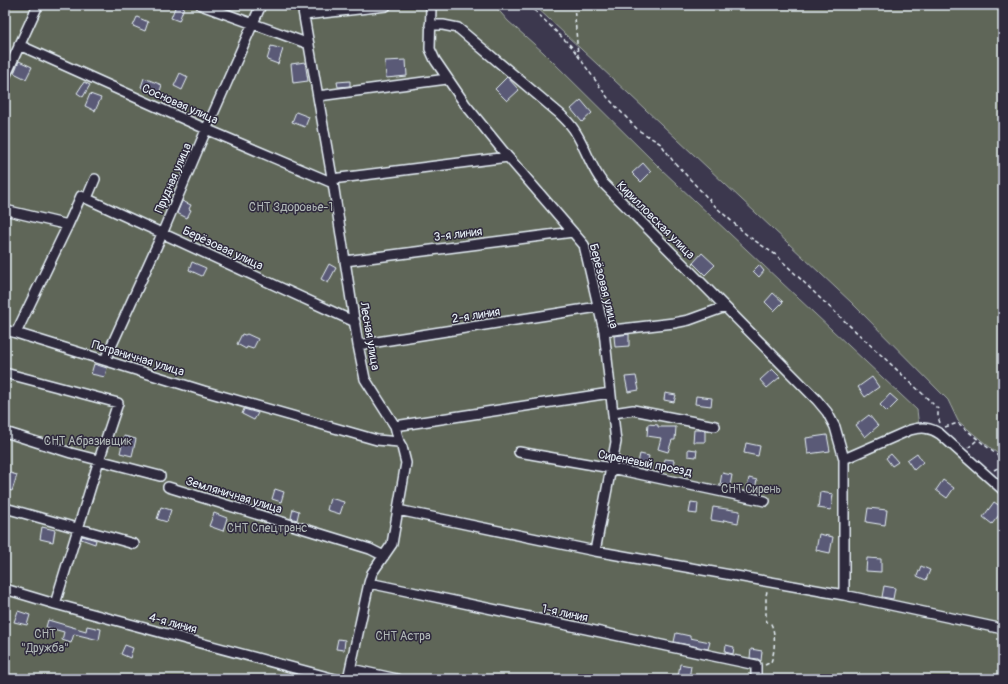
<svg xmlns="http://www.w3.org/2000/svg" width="1008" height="684" viewBox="0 0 1008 684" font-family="Pangolin,sans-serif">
	<rect width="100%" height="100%" fill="#3c384e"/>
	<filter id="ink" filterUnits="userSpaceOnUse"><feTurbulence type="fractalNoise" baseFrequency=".025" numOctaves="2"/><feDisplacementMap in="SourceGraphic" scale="8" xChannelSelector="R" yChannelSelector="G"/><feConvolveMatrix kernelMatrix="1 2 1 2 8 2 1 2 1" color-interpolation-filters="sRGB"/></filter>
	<g filter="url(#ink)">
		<!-- green -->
		<path fill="#5f6659" stroke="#a4aca8" d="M5,5H494L508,21L543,52L661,169L917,410L919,427L927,428L1003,490V679H5Z
			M534,5H1003V458L958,421L948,400L852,303Z"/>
		<!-- building -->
		<path fill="#5a5a77" stroke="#e8f1f8" d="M176,5L184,7L179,21L171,18Z
			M137,17L148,22L145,31L133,26Z
			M271,46L283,49L278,64L267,60Z
			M406,60L407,76L386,78L385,61Z
			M19,61L32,67L26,79L14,73Z
			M305,62L308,81L293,83L291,64Z
			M180,73L188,77L182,90L174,86Z
			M507,77L519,90L507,101L495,89Z
			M144,78L162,85L159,94L141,87Z
			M350,81V86L338,87L337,82Z
			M84,82L90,85L83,97L77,93Z
			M90,94L101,98L95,111L85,106Z
			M581,100L592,113L582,122L571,109Z
			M296,112L309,117L305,127L292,122Z
			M643,163L651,172L641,182L632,173Z
			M182,201L191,205L189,209L191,210L187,218L177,213Z
			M702,253L715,265L705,275L693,263Z
			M192,262L206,268L202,276L189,270Z
			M329,264L336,268L328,283L321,279Z
			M759,265L764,271L759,277L753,271Z
			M773,293L783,302L774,311L765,302Z
			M242,334L245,335L247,334L258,339L253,349L247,347L246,349L237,344Z
			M629,334V346L615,347L614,336Z
			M94,364L107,368L105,377L91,374Z
			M772,369L780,377L767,388L760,380Z
			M636,376L639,390L628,392L625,377Z
			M872,377L879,387L865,397L858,387Z
			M665,393L676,395L674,402L664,400Z
			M890,394L898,401L887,412L880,405Z
			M696,396L712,398L711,406L695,404Z
			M244,409L258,413L254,420L242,414Z
			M869,415L878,426L865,437L856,425Z
			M648,424L658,425V427H676L675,440H672L668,452L658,449L661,438L647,436Z
			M694,430H705V442H693Z
			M827,435L830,451L808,454L806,438Z
			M124,436L136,439L132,456L120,453Z
			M746,443L760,446L758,456L744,453Z
			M688,449L697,450L696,457L688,456Z
			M917,453L923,462L914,470L907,460Z
			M640,454L649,456L647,465L638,463Z
			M891,454L898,462L892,466L886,458Z
			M665,459L674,460L673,471L663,469Z
			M7,472L17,475L12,491L5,489V476Z
			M722,473L732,475L730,486L720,484Z
			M749,478L757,480L754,492L746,491Z
			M943,480L954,488L947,498L936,490Z
			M275,489L284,492L281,502L272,499Z
			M820,492L833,494L831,510L818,508Z
			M330,498L344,502L340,514L327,510Z
			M691,502L698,503L697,514L689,513Z
			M994,502L1003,508V510L992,524L983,517Z
			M161,507L171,510L167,522L157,519Z
			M713,507L740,511L738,523L724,520L723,522L711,520Z
			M868,508L887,510L885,525L866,522Z
			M293,509L299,511L297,520L291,518Z
			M214,513L227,518L223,531L209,526Z
			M42,527L55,530L53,542L40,539Z
			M819,534L833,537L830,553L816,550Z
			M82,536L96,540L95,544L81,539Z
			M867,558L881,559V572L866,571Z
			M921,566L930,570L926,580L917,576Z
			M884,586L895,588L893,599L882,597Z
			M18,611L30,615L27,625L14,622Z
			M48,620L86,631L87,626L101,629L99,640L74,634L71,643L62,640L64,632L46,627Z
			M676,633L690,636V638L710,642L708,649L674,642Z
			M338,639L345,640L344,650L336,649Z
			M125,645L133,648L130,658L121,654Z
			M726,645L734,647L733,654L725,652Z
			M751,649L762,651L761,661L758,659L750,658Z
			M680,664L691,666L689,679L678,677Z"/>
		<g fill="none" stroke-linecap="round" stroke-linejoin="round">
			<!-- street casing -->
			<g stroke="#e8f1f8" stroke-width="12">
				<path id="street" d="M201,5L309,44
					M302,5L333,183L358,345L365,379L395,426L399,442L402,447L406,463L392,544L372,573L369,583L348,679
					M431,5L430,49L435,60L465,104L508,157L584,245L604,331L616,442L595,551
					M304,15L386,6
					M430,25H443L458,28L560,114C566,120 572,125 576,133C586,149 591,168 603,183L817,400L827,412L835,427L844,459V595
					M19,45L206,129L333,183
					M5,77L38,5
					M318,96L447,79
					M332,179L508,157
					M87,198L95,179
					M5,210L68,225
					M345,261L573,232
					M355,322L81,196L68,225L16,333L204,391L377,440L399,442
					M5,330L16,333
					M604,331L674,323L689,320L725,307
					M358,345L598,307
					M105,360L159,241L209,123L261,5
					M5,373L118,403L99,460L55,604
					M613,413L633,410L715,426
					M395,426L610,393
					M5,432L71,453L160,476
					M519,452L611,468L765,501
					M844,459L910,430C921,427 930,427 940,434L1003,490
					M168,487L370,549L384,556
					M5,508L134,544
					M398,510L595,551L844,595L1003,629
					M369,583L756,665V679
					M5,589L55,604L335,679
					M351,669L397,679"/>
			</g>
			<!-- path -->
			<path stroke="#e8f1f8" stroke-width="1.5" stroke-dasharray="4 3" stroke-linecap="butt" d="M529,5L571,46L608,98L638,130L661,144L673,161L717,208L748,236L776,255L821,299L925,396L938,409V417L940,423
				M574,5L578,55
				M945,427L958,423L1003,460
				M968,448L977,440
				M994,470L1003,465
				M765,665L771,662C775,652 776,633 771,624L767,622L766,619V596L767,591"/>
			<!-- street -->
			<use href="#street" stroke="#2f2a3d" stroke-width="9"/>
		</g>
	</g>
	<g text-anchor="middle" stroke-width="3" stroke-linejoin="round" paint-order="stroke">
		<!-- street labels -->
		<g font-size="12" fill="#e8f1f8" stroke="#2f2a3d">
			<text transform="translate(180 104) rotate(24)" y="4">Сосновая улица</text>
			<text transform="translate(173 178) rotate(-67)" y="4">Прудная улица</text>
			<text transform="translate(656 220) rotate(45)" y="4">Кирилловская улица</text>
			<text transform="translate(458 234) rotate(-7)" y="4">3-я линия</text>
			<text transform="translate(223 248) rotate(25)" y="4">Берёзовая улица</text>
			<text transform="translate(604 286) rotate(76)" y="4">Берёзовая улица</text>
			<text transform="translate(476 315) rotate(-9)" y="4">2-я линия</text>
			<text transform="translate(370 336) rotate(80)" y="4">Лесная улица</text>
			<text transform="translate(138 358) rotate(17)" y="4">Пограничная улица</text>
			<text transform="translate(645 463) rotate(11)" y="4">Сиреневый проезд</text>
			<text transform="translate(234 495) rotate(17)" y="4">Земляничная улица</text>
			<text transform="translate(565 613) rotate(12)" y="4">1-я линия</text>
			<text transform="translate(173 623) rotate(15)" y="4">4-я линия</text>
		</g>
		<!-- park labels -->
		<g font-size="12" fill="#b1b9b8" stroke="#2f2a3d">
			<text x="291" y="211">СНТ Здоровье-1</text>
			<text x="88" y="445">СНТ Абразивщик</text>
			<text x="751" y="493">СНТ Сирень</text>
			<text x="267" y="532">СНТ Спецтранс</text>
			<text x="45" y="638">СНТ<tspan x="45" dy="14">"Дружба"</tspan></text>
			<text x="403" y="640">СНТ Астра</text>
		</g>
	</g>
	<!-- margin -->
	<rect width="1008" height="684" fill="none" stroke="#2f2a3d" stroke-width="20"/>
	<rect x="10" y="10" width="988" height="664" fill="none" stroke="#e8f1f8" stroke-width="1.5" filter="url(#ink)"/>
</svg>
